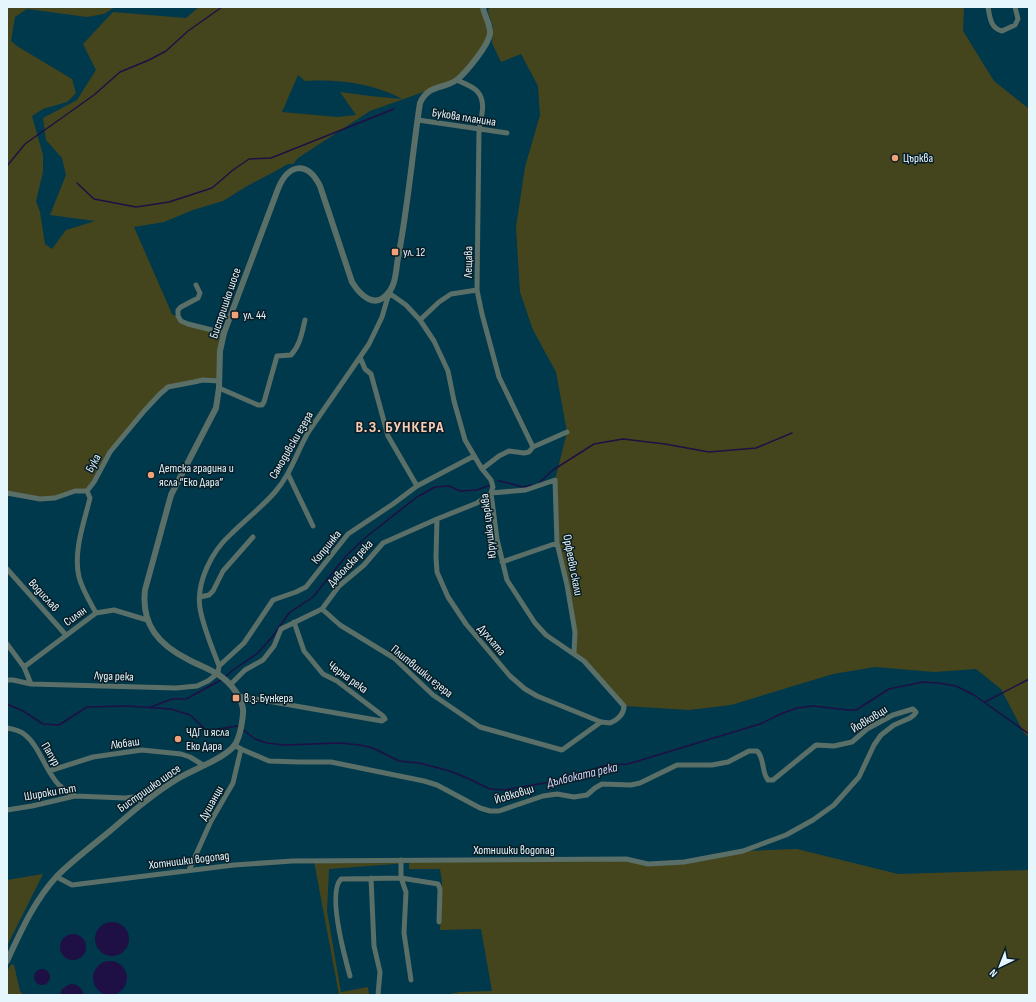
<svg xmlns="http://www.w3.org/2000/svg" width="1036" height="1002" viewBox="0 0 1036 1002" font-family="'Sofia Sans Condensed',sans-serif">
	<rect width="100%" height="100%" fill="#00384c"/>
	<!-- green -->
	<path fill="#45451d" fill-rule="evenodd" d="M7,7H115L104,14L87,17L27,9L15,17L11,41L17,46L72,79L76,93L67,102L43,109L32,116L43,155V172L36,201L40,212L45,244L52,249L66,230L95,221L50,215L66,175L62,158L46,140L43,118L77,100L96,70L83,44L113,12L186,18L199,7H483L490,34L484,47L457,80L370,111L298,158L293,164H288L272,173L247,186L223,201L193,210L164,222L134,227L172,314L188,324L224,333L219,381L203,380L168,387L119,440L87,491H75L55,498L40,499L7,493ZM298,75L305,81C338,79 373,83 402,99L370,96L340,92L356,115L337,117L282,112Z
		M489,7H964L963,31L994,81L1028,108L1029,115V737L1024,733L1001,689L976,669L934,672L875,667L833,674L731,705L689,710L624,706L574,653L575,632L557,543L555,480L567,432L556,372L533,330L520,292L516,227L525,167L540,115L538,86L521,54L501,62L492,43L493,26L488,12Z
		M797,849L898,874L1029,870V995H444L460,992L492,991L481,929L440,930L442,882L440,869H409V863L329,869L327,911L341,992L368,987L369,995H339L314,861L626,859L648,864L684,862L743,851Z
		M43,874L7,946V880Z
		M11,964L14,965L20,991L24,995H7V972Z"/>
	<!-- water -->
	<path fill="#1e1045" d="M95 939a17 17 0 1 1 34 0a17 17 0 1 1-34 0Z
		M60 947a13 13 0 1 1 26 0a13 13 0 1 1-26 0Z
		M93 978a17 17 0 1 1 34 0a17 17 0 1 1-34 0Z
		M34 977a8 8 0 1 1 16 0a8 8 0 1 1-16 0Z
		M70,984C77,984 82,987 84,995H60L62,989Z"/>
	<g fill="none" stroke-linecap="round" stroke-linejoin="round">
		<!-- stream -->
		<path stroke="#1e1045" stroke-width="1.5" d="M7,166L25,144L94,95L120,72L149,60L166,51L188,31L222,7
			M77,183L94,199L136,207L169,202L212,188L233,170L249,159L271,158L394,109
			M498,481H500L523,487L532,485
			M538,484L553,470L594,444L623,439L665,444L709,452L756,448L792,433
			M224,678L233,670L258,653L273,636L289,613L313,597L346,556L366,537L417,497L435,487L449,486L460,491L477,490L490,485
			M985,702L1029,679
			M7,704L23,711L43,724L59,725L87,707L127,706L171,709L190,715L205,729L212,730L237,726L239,727
			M151,707L172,699H186L221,680
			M242,729L255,739L267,743L284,745L340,743L360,745L373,748L399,761L419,763L450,771L467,778L490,789L504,790L551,782L607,765L628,764L760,724L783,713L797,708L813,706L848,710H856L889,689L923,682L938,683L956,686L974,695L1029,734"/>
		<!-- minor -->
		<path stroke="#5a6f67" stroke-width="5" d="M988,7C990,17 990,28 1002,31L1015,25L1018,19L1015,7
			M457,80C463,83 472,86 477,91C487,102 481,117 479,129L477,290L482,314L499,377L533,447
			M418,120L507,133
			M196,285L200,293L198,298L181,307L178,310V316L181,321L188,324L224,333
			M420,320L439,302L451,294L477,290
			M360,357L365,369L371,374L388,436L417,486
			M219,388L258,405H262L264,402L277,356L291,355C300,345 302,333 305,320
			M482,469L499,456L509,451L524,453L529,452L533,447L567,432
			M288,474L313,526
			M87,491L94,482L110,452L145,410L160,394L168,387L194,382L203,380L219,381
			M87,491L90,498C84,523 73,551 79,577C82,589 90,602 96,613
			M7,493L40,499L55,498L75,491H87
			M502,562L557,543
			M7,569L66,635
			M200,597L209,595L213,591L223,571L253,537
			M322,609L340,625L394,658L433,695L480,727L562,750L601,722
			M7,644L24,667L31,684
			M219,666C212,647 203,627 200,608C196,582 212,551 231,534C245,520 262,507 275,492C291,474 297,451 309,431L369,344L382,317L389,293L406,305L420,320L434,341L448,371L454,401L465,440L482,469L491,480L493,487L491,493L497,539L507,580L535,623L546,635L584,661L624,706C624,715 617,720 610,723L601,722L537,696L525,689L510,676L466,624L448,597L437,572L436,557L437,519
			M24,667L96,613L114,610L147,620
			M7,680H13L31,684L176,688L197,686L208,681L218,673L219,666L244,643L273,600L296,592L306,587L348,534L393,504L417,486L474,456
			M231,684L245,670L263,660L274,646L281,629L322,609L339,586L364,565L383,543L437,519L477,503L491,493L526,490L555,480L557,543L567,585L575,632L574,653
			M238,696L382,721L385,719L383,716L337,681L323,674L304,651L294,622
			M7,728C13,729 19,730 24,734C40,746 45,771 59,785C63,789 70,792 75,796
			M49,771L93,757L142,750L181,754L190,757L203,765
			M7,810L32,806L75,796L125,798L134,797L144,803
			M401,860V878L406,892L404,933L411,980
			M189,870L211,821L233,783L241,749L234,745
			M57,877L72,885L234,865L292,861L626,859L648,864L684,862L743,851L786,835L813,820L834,805L859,777L874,745L881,735L894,725L910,718L914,715L916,712L913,709L893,715L867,729L852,742L834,746L816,745L773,780H768C761,772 765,758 757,751H749L728,762L712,765H677L640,783L631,785L602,784L595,788L587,795L574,797L557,794L543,796L499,811H490L480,808L437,785L424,781L331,762H299L269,761L241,749
			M371,878L374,946L380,972L378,995
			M350,976C345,958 327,893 341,879L401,878L438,884L440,889L439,922"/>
		<!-- tertiary -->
		<path stroke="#5a6f67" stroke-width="6" d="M7,961C21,931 34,901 57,876C73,860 92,846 110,831C132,812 154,793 179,778C194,769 223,759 234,746C240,738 242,724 243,714C244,706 240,699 236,692C223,673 209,670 189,660C159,645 141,625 145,590L171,495L216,408L219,388L220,351L224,333L278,189C288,164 307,160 320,186L352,282C360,295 375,310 388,293C396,285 396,269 398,258C408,207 412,155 420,103C429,83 444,90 458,79C467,71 488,46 490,34C491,24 484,16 483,7"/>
	</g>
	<!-- markers -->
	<g fill="#f0a279" stroke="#081d26" stroke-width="1.5">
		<circle cx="895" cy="158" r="4"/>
		<rect x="391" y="248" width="8" height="8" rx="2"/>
		<rect x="231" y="311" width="8" height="8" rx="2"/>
		<circle cx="151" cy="475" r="4"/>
		<rect x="232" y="694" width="8" height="8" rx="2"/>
		<circle cx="178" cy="739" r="4"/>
	</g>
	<g text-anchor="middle" stroke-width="3" stroke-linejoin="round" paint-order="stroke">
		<!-- street labels -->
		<g font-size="12" fill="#e6f6fd" stroke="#081d26">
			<text transform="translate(464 117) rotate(9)" y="4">Букова планина</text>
			<text transform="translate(468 262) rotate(-89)" y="4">Лещава</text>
			<text transform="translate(225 303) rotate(-71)" y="4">Бистришко шосе</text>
			<text transform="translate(291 445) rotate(-60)" y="4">Самодивски езера</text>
			<text transform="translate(93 463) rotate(-61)" y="4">Бука</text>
			<text transform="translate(488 526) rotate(-97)" y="4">Юрушка църква</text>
			<text transform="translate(326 547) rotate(-51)" y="4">Копринка</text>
			<text transform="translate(350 563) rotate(-46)" y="4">Дяволска река</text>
			<text transform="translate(573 565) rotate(79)" y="4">Орфееви скали</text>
			<text transform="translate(44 595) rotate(48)" y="4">Водислав</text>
			<text transform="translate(75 616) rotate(-36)" y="4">Силян</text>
			<text transform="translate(492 640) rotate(50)" y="4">Духлата</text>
			<text transform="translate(422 671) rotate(39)" y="4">Плитвишки езера</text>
			<text transform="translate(114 676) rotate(2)" y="4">Луда река</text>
			<text transform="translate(348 677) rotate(36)" y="4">Черна река</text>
			<text transform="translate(869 719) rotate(-32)" y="4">Йовковци</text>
			<text transform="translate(125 743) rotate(-8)" y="4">Любаш</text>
			<text transform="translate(51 754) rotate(59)" y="4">Папур</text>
			<text transform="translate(149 788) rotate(-35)" y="4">Бистришко шосе</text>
			<text transform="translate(50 792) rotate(-10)" y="4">Широки път</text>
			<text transform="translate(514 794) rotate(-17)" y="4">Йовковци</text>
			<text transform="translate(211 803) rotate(-61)" y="4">Душанци</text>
			<text x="514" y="854">Хотнишки водопад</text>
			<text transform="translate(189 860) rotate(-7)" y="4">Хотнишки водопад</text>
		</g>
		<!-- poi labels -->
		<g font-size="12" fill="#e6f6fd" stroke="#081d26" text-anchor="start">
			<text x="903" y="162">Църква</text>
			<text x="403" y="256">ул. 12</text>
			<text x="243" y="319">ул. 44</text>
			<text x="159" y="472">Детска градина и<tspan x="159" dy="14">ясла “Еко Дара”</tspan></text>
			<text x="244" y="702">в.з. Бункера</text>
			<text x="186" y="736">ЧДГ и ясла<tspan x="186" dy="14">Еко Дара</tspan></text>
		</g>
		<!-- water labels -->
		<g font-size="13" font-style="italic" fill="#d5d3f7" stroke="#081d26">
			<text transform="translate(582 774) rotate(-13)" y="5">Дълбоката река</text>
		</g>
		<!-- district labels -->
		<g font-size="16" font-weight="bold" letter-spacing="1" fill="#f9ccb5" stroke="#081d26">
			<text x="400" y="432">В.З. БУНКЕРА</text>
		</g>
	</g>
	<!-- border -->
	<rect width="1036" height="1002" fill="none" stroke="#e6f6fd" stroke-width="16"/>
	<!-- north arrow -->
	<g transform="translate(1000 966) rotate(223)" stroke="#081d26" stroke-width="3" paint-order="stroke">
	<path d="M0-3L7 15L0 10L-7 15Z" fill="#e6f6fd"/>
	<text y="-6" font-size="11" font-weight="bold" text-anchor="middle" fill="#e6f6fd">N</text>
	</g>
</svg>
